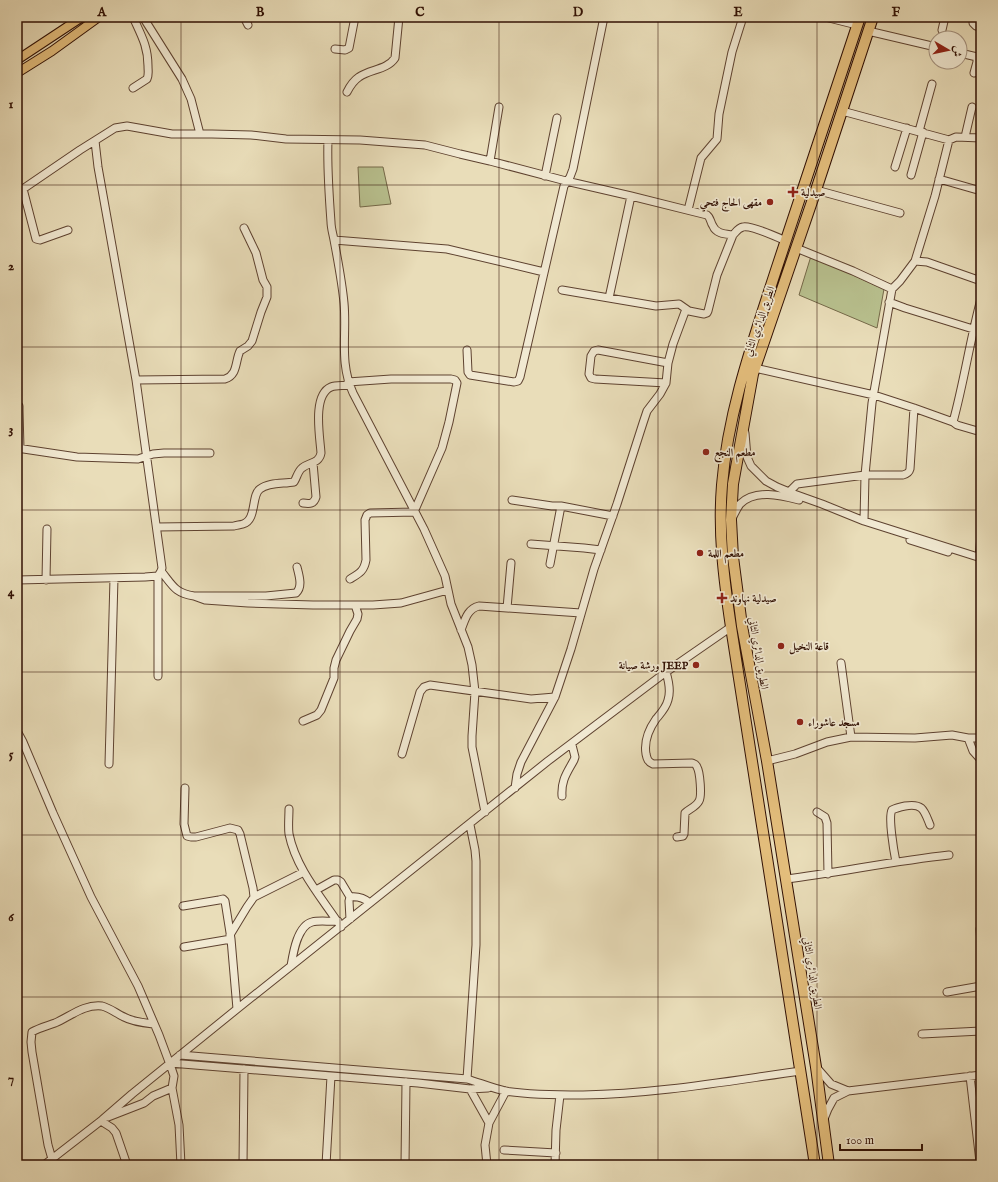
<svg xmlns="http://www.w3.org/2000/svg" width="998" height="1182" viewBox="0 0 998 1182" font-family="'IM FELL English',Amiri,serif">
	<rect width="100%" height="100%" fill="#e9ddb9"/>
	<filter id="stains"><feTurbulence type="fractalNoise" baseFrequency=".005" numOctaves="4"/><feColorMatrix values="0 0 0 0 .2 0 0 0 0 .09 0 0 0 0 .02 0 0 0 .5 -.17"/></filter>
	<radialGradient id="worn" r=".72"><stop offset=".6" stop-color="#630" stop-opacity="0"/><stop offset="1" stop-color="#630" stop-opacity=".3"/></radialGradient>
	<!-- green -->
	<path fill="#b8c08e" stroke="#746848" d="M358,167H383L391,204L360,207Z
		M811,256L884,289L877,328L799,295Z"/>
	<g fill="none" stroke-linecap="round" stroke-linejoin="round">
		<!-- minor casing -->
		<g stroke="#5e4230" stroke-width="9">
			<path id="minor" d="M143,17L182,79L191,99L200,134
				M244,17L248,25
				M825,17L857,25
				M973,17V23L976,26L981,27
				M942,30L945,17
				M868,31L936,47
				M335,49L345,50L349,48L355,17
				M960,53L977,57V62L974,73
				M133,88L147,79C149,75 148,71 148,66C148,46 141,35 133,17
				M347,92C350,86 353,81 359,77C370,69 387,70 395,58L399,17
				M842,111L949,140
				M919,131L932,84
				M965,137L972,107
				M328,140C327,167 329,195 331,222C331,228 333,234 334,240C338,261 342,282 344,303C347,335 339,362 353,393L424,529L445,576L451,604L468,647L472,665L475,692L472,736V747L485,812
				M490,161L499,107
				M895,167L907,128
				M911,175L923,132
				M545,176L557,118
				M939,179L981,191
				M23,189L36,239L40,240L68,230
				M816,190L900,213
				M17,193L80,150L115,128L127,126L172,134H212L251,135L286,139L360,140L425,145L460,154L490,161L566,181L631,196L707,215C711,218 710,222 713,226C716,234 726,234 733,235
				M688,210L701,158L717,139L719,114L732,52L743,17
				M334,240L447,249L544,272
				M796,248L853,271L892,289
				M915,261L935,196L949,140L956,137L981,138
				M562,290L656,306L679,304L689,311L704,314L707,313L708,311L717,275L733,235C736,232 738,228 743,227C751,225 777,237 786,241
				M609,298L631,196
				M981,299C970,340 964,382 953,422L957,425L981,432
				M889,302L905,308L973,329
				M467,350L468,372L470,375L514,382L518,381L520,377L564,186L570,177L573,169L604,17
				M755,368L874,395L914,408L953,422
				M136,380L225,379C238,375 235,361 240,351L248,346L252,341L261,312L267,297V287L263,280L256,253L244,228
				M348,382L391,379H451L455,380L457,383L449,422L442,448L414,512L370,513L367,515L365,520L366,560C364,571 360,573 350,579
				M666,383L595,379L591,378L589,374L591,356L594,351L598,350L668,363
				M17,404L19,406V410L20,449
				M745,433L747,457L751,466L766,481L777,487L794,494L822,504L864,521L981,558
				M17,448L77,457L138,459L153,454L164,453H210
				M789,492L797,484L865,475H903C907,474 909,473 910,469L914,408
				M512,500L552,506H561L613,516
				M303,503C310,504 314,504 316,497L313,463
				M732,518C735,513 737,508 740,504C755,489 780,495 799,500
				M864,521L865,475L872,403L892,289L900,281L915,261L927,262L981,281
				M157,527L234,526C236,525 240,525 243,524C257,520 251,495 260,489C269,482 283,484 294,482C297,477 298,471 302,468C309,462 319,464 321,453C320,437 312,395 331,387C336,385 344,386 349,385
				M910,540L948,552
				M531,544L584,548L601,550
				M979,558L981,536
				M550,564L561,506
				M161,571C173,586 175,593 194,596H266L296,593C303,587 299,575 297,567
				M17,580L145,577L158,576L161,571L162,568L136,380L98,167L95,141
				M46,580L47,529
				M194,596L205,600L248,603L313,605H373L401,603L448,590
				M507,608L511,563
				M461,630C465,620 467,609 479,606L581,613
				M841,663L851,737
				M666,672C669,682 671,691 668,700C666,708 661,713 656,719C649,729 644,742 646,754C647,759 648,762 653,764L692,763C695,764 696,764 697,767C700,772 702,796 699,801C696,807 689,809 685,813L684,834L683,836L677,837
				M158,676V576
				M303,721L317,715L321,710L334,678V668L336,660L350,631L357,619L358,614L355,605
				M17,731L23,742L53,813L91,897L138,986L159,1035L172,1070L174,1076L172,1088L179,1125L181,1165
				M968,738L973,751L981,760
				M402,754L420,692L424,687L430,685L531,699L555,697
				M767,761L795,754L827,742L851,737L915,738L952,735L968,738H981
				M109,764L114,578
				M185,788L184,824L187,836L191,837H196L230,828L238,830L240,834L253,888L254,897L247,907L230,935
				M515,788L517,774L521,762L555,697L571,649L594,569L617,504L643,423L647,411L660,394L666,383L668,363L673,344L686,309
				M562,796C561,780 567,773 574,760L575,757L572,745
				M289,809C289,817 288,826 289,834C296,869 322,898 341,927
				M817,812L825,817L827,823L828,874
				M896,862C894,852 888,817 892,810C896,808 900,807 905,806C923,803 924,810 930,825
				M786,879C841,872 894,861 949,855
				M316,890L334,880H338L341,882L350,897L349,901L350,919
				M254,897L304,872
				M350,897C358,896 364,898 370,903
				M980,929L981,943
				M184,947L231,939
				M291,966C293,954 297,926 312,922C320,920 330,922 338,921
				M947,992L981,986
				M237,1009L548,761L666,672L731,627
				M922,1034L981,1031
				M180,1055L467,1079C480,1083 492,1088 505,1091C530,1095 558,1095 583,1095C656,1094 728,1081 801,1071
				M170,1063L418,1083L470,1089L488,1088
				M817,1068L831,1084L848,1091L981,1075
				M970,1076L980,1162
				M467,1079L476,945V861L475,850L470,825
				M470,1089L489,1123
				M108,1117L144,1103L153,1096L172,1088
				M824,1119L828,1109L834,1098L848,1091
				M101,1121L112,1128L116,1133L127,1165
				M504,1150L556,1153
				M52,1159L48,1145L32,1052L31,1042L32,1032C39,1028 47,1026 55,1023C71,1016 84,1004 102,1006C110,1008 117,1014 124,1017C133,1022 144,1023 154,1024
				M44,1165L102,1120L132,1094L237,1009L231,939L225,901L223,899L219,900L183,906
				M243,1165L244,1069
				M326,1165L331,1076
				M405,1165L406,1082
				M487,1165L485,1145L489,1123L506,1091
				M555,1165L556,1130L560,1095"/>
		</g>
		<!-- major casing -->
		<g stroke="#300f03" stroke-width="10">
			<path id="major" d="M17,60L82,17
				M17,73L52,51L99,17"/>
		</g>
		<!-- highway casing -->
		<g stroke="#300f03" stroke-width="12">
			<path id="highway" d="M815,1165L731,627C724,580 718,533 722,485C728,411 753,341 776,270C804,186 832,101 860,17
				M829,1165L816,1067L767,761L742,626L733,557L731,520L733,484L753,374L816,190L873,17"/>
		</g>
		<!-- minor -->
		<use href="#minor" stroke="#f1e9d2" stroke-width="7"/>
		<!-- major -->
		<use href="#major" stroke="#e4be7c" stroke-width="8"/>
		<!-- highway -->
		<use href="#highway" stroke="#e4be7c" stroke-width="10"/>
	</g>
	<!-- grid -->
	<path fill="none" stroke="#300f03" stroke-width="1" stroke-opacity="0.55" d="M181,17V1165M340,17V1165M499,17V1165M658,17V1165M817,17V1165M17,185H981M17,347H981M17,510H981M17,672H981M17,835H981M17,997H981"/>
	<!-- markers -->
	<g fill="#8f2418" stroke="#f1e9d2" stroke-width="1.5">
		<path d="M791 186h4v4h4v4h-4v4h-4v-4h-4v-4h4z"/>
		<circle cx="770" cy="202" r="4"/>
		<circle cx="706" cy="452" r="4"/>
		<circle cx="700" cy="553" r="4"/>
		<path d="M720 592h4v4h4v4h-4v4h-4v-4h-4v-4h4z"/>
		<circle cx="781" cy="646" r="4"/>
		<circle cx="696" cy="665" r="4"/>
		<circle cx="800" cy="722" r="4"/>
	</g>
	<g text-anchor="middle" stroke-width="3.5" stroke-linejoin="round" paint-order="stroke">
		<!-- poi labels -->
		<g font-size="11" font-weight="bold" fill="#300f03" stroke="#f1e9d2" text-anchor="start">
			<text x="801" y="196">صيدلية</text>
			<text x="762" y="206" text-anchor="end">مقهى الحاج فتحي</text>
			<text x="714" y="456">مطعم النجع</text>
			<text x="708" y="557">مطعم اللمة</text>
			<text x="730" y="602">صيدلية نهاوند</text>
			<text x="789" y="650">قاعة النخيل</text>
			<text x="688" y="669" text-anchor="end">ورشة صيانة JEEP</text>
			<text x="808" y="726">مسجد عاشوراء</text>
		</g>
		<!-- street labels -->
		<g font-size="11" fill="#300f03" stroke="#f1e9d2">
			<text transform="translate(759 321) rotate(-71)" y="4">الطريق الدائري الثاني</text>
			<text transform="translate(759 653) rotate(80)" y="4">الطريق الدائري الثاني</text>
			<text transform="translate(813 973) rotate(81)" y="4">الطريق الدائري الثاني</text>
		</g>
	</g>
	<!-- margin -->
	<rect width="998" height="1182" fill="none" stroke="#e9ddb9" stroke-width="44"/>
	<!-- north arrow -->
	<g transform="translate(948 50) rotate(99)"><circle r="19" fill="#f1e9d2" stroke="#a4927f"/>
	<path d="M0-3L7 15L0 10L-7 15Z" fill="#8f2418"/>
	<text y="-6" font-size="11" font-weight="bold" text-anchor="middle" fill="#300f03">ش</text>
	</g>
	<!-- scale -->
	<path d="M840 1144v6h82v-6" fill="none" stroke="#300f03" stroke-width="2"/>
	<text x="846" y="1144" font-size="12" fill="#300f03" stroke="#f1e9d2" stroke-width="3" paint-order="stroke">100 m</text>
	<rect x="22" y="22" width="954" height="1138" fill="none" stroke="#300f03" stroke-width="1.5"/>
	<g font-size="13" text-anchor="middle" font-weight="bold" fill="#300f03">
		<text x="102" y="16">A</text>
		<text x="260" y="16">B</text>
		<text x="420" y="16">C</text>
		<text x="578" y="16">D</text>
		<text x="738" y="16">E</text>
		<text x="896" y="16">F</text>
		<text x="11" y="108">1</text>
		<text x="11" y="270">2</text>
		<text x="11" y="433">3</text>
		<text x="11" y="596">4</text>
		<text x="11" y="758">5</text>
		<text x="11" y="921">6</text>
		<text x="11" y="1083">7</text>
	</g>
	<rect width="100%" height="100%" filter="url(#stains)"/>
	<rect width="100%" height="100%" fill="url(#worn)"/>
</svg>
